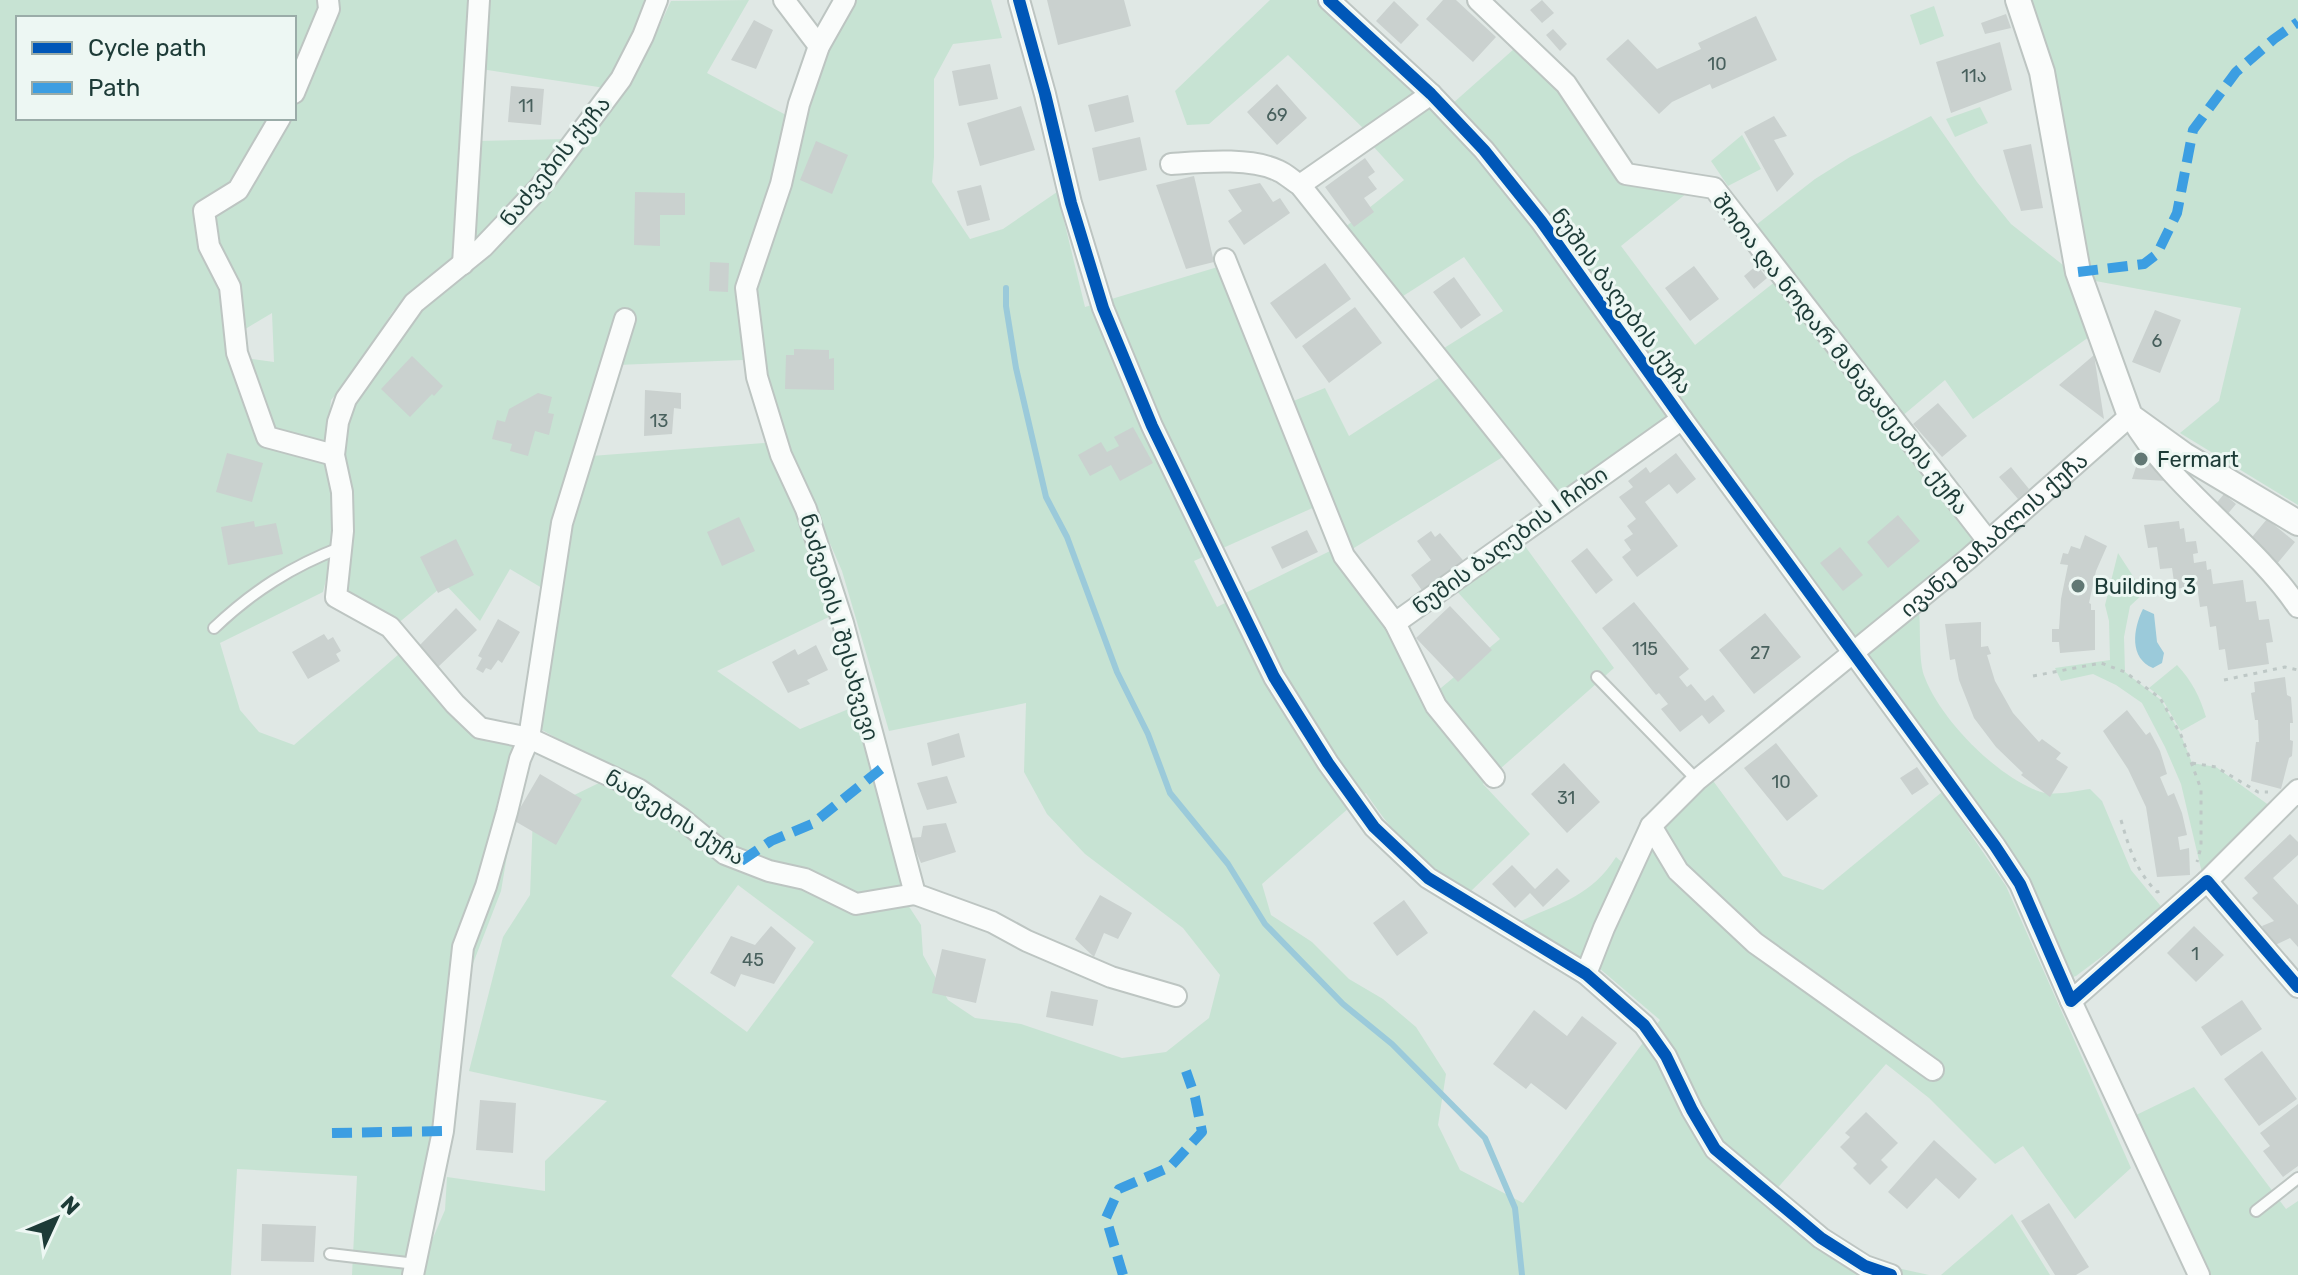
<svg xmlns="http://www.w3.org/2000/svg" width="2298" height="1275" viewBox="0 0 2298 1275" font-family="Rubik,'Noto Sans Georgian',sans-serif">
	<rect width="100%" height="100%" fill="#e0e8e5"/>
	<!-- green -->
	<path fill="#c7e3d3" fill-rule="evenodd" d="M0,0H320L321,9L294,83V18H18V118H274L234,187L200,208L268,444L327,459L336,538L323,592L220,643L240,710L259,732L294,745L399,654L414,664L477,738H517L524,755L501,891L462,992L406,1275H352L357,1176L237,1169L231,1275H0Z
		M334,0H472L457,261L393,311L353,375L331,400L326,443L273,433L245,358L274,362L272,313L242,331L211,216L287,118H294V105L302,90Z
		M485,0H649L651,2L605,88L481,69Z
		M749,0L707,73L786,115L775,181L737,296L743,360L617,365L631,317L621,310L554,529L542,588L510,569L480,621L445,584L396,625L344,593V455L347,416L412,318L518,227L560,179L617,99L653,40L671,1Z
		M856,0H991L1002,38L953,44L934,79V157L932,182L970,239L1003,229L1057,192L1085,307L1221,266L1317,506L1194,561L1217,607L1330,551L1387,629L1424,702L1500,639L1454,588L1522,542L1614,668L1483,784L1530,834L1470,892C1422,862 1398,841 1366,793L1262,884L1271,915L1312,942L1349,979L1383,999L1416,1027L1446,1074L1438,1125L1460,1170L1523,1203L1660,1020L1599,968L1519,922C1559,903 1591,897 1616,857L1634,873L1659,828L1711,778L1783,876L1823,890L1942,792L2006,886L2131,1168L2075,1219L2023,1146L1995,1164L1929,1098L1886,1064L1775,1191L1826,1235L1870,1262L1929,1275H417L445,1210L447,1177L545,1191V1161L607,1101L469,1071L503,937L530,895L533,815L601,782L636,795L775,881L906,902L921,925L923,955L948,1000L975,1018L1021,1024L1122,1058L1166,1052L1209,1018L1220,975L1183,928L1085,854L1047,814L1024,772L1026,703L889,731L842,571L784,438L768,373L755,290L808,103L827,51ZM738,885L814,942L747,1032L671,976Z
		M1270,0H1316L1421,96L1365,130L1288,55L1209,124L1187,125L1175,91Z
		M2026,0H2298V505L2180,433L2219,401L2241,308L2090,280Z
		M1934,6L1944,36L1920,45L1910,15Z
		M1514,49L1562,91L1623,185L1687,193L1621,246L1695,345L1776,281L1974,541L1854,640L1523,180L1452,104Z
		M1431,103L1531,217L1670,417L1560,497L1441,350L1503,311L1464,257L1400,298L1344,228L1404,180L1372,145Z
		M1980,107L1988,123L1955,137L1946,119Z
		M1931,116L1977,182L2011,224L2063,265L2089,337L1973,419L1945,380L1901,417L1756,225L1815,179L1850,157Z
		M1742,135L1761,169L1728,186L1711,161Z
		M569,139L535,182L468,249L479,141Z
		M1442,376L1506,455L1349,551L1291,402L1325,388L1349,436Z
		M765,443C798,496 805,559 835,614L717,671L800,729L856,706C870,768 890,828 904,891L853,897L731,851L644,786L542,730L557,592L569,521L591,456Z
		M2118,553L2144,593L2130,606L2124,637L2125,672L2161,700L2181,735L2192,763L2216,767L2270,806L2202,873L2181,784L2165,747L2142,703L2116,685L2093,674L2061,681L2055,668L2110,660L2109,621L2105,605Z
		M1919,611C1921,629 1918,662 1925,678C1941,720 1998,778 2041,792C2055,796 2076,791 2090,789L2102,801L2131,870L2164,910L2076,976L2068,979L2024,873L1867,655Z
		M2177,665C2192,681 2200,697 2206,717L2181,731L2161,697L2149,688Z
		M2194,1087L2286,1209L2298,1201V1275H2203L2132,1117Z
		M2012,1214L2050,1275H1941Z"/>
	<!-- water -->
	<path fill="#9bcada" d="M2143,609L2154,614L2157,642L2164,653L2162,663L2153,668C2129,658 2133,629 2143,609Z"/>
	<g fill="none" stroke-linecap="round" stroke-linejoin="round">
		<!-- stream -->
		<path stroke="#9bcada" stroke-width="6" d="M1006,288V306L1016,368L1046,497L1067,537L1117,672L1148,734L1170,793L1228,864L1265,924L1343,1004L1392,1044L1485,1138L1515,1208L1522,1275"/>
	</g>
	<!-- building -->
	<path fill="#cad1cf" d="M1047,0H1124L1131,26L1058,45Z
		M1443,0H1456L1496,37L1473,62L1426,19Z
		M1542,0L1554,13L1542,23L1530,10Z
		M1394,1L1419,25L1401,44L1376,21Z
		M2006,14L2011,28L1985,34L1981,23Z
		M1756,16L1777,60L1712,89L1710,84L1672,102L1659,114L1606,59L1628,39L1657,69L1701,49L1698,43Z
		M754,20L773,30L756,69L731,60Z
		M1553,29L1567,44L1560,51L1546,35Z
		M2000,42L2012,90L1951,113L1936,62Z
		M990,64L998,99L959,106L952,71Z
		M1277,84L1307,118L1277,145L1247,112Z
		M511,86L544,89L541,125L508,122Z
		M1128,95L1134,122L1095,132L1088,105Z
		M1021,106L1035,150L980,166L967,123Z
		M1774,116L1787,136L1774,140L1794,174L1777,192L1744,132Z
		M1140,137L1147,170L1099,181L1092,148Z
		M816,141L848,155L832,194L800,180Z
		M2031,144L2043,208L2021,211L2003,150Z
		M1365,158L1375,172L1368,177L1377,189L1364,198L1374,212L1354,227L1325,187Z
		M1194,176L1214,262L1186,269L1156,185Z
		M1260,183L1273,202L1280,198L1290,213L1244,245L1228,221L1242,211L1228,190Z
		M981,185L990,220L967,226L957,191Z
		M635,192L685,193V215H660V246L634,245Z
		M710,262L729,263L728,292L709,291Z
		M1325,263L1351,299L1296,339L1270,303Z
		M1757,265L1767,278L1754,289L1744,276Z
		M1694,266L1719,299L1690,321L1665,288Z
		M1454,277L1481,315L1461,329L1433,292Z
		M1355,307L1382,343L1329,383L1302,346Z
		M2155,310L2181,320L2160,373L2132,362Z
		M794,349L829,350V359L834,358V390L785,389L786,355H794Z
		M2094,355L2104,419L2059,385Z
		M412,356L443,386L434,396L432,394L410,417L381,389Z
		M645,390L681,393V409L674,408L672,434L644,436Z
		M538,393L552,397L548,413L554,414L549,435L535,431L528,456L510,451L512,444L492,439L497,420L505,422L509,409Z
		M1938,403L1967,436L1942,457L1913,424Z
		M1133,427L1153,463L1120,481L1111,465L1090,476L1078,455L1101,442L1107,452L1119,446L1114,437Z
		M227,453L263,463L252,502L216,492Z
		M1676,453L1696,479L1677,494L1669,484L1645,502L1678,546L1637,577L1622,557L1631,550L1624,540L1633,534L1627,526L1636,519L1619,497L1633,487L1628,481L1646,467L1650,473Z
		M2145,453L2168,481L2132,479L2136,467Z
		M2011,467L2029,489L2018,499L1999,477Z
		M2224,494L2236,504L2226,516L2214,506Z
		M1898,515L1920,541L1888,568L1867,542Z
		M739,517L755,551L722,566L707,532Z
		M2267,519L2295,542L2276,565L2248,542Z
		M254,521L255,527L276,523L283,554L228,565L221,527Z
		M2179,521L2180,529L2184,528L2186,542L2196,541L2198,553L2193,554L2194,563L2206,561L2207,570L2211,569L2213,584L2243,580L2246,602L2256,601L2259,620L2269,619L2273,642L2266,643L2269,664L2228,670L2225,649L2219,650L2216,626L2210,627L2207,606L2200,607L2197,586L2175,589L2172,568L2160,569L2157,547L2148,548L2144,525Z
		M1307,530L1318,552L1282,569L1271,547Z
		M1431,531L1435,537L1440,533L1467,565L1426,596L1411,575L1431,560L1417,541Z
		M2085,535L2107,546L2096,571L2089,603L2091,604V610H2095V650L2060,653L2059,642H2052V629H2059L2061,599L2068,565L2060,564L2063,553L2068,554L2071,546L2080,549Z
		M456,539L474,575L438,593L420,557Z
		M1840,547L1863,575L1843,591L1820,563Z
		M1587,548L1613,580L1596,594L1571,561Z
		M1634,602L1689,669L1679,677L1687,687L1691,684L1705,701L1713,695L1725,711L1709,724L1702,715L1680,732L1661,709L1668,704L1659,693L1656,695L1602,628Z
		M1450,606L1492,650L1458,682L1416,638Z
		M456,608L477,630L438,667L419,646Z
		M1765,613L1801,657L1754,694L1719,650Z
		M498,619L520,632L502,663L498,660L491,670L486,668L483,673L476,669L482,658L478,656Z
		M1981,622V647L1988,646L1991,654L1987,655L1995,681L2013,713L2039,742L2042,739L2061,753L2056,759L2068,767L2050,797L2021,775L2023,773L1996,747L1974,718L1959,680L1955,659L1950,660L1945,624Z
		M324,634L328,640L333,637L341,651L336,654L340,661L308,679L292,652Z
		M816,645L828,670L807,680L810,684L788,693L772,662L795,649L798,655Z
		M2285,677L2287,695L2291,697L2293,723H2290V740L2293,741L2292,756L2289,758L2281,789L2251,781L2256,742H2259L2258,720H2255L2251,693L2255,692L2254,682Z
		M2127,710L2146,735L2150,732L2160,751L2167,774L2160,777L2168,796L2174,793L2182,813L2187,835L2178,837L2180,850L2189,848L2190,875L2157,877L2146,807L2128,769L2103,731Z
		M959,733L965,757L932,766L927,743Z
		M1776,743L1818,796L1787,821L1744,768Z
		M1564,763L1600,802L1567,833L1531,794Z
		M1917,767L1929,784L1912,795L1900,778Z
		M540,774L582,799L556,845L513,820Z
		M947,776L957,803L927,810L917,783Z
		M946,823L956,852L921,863L910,838L921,837L923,826Z
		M2290,834L2298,842V855L2273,878L2298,905V947L2290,938L2271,947L2262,926L2274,921L2252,898L2258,893L2244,878Z
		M1512,865L1535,889L1557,868L1570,881L1543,907L1530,893L1515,908L1492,884Z
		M1100,895L1132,913L1118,939L1104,933L1094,957L1075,939Z
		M1404,900L1428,933L1397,956L1373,923Z
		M771,926L796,948L774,984L741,974L735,987L710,973L731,936L755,945Z
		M2194,926L2224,955L2196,982L2167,953Z
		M942,949L986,959L976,1003L932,993Z
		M1051,991L1098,1000L1093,1026L1046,1017Z
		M2242,1000L2262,1029L2221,1056L2201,1027Z
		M1534,1010L1567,1036L1582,1016L1617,1043L1566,1110L1531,1083L1526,1089L1493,1064Z
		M2262,1051L2297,1099L2259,1126L2224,1079Z
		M480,1100L516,1103L513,1153L476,1150Z
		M2298,1104V1166L2283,1177L2263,1151L2270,1146L2260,1133Z
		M1866,1112L1898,1143L1881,1160L1888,1167L1870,1185L1853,1168L1857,1164L1840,1147L1850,1137L1845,1133Z
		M1934,1140L1977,1179L1959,1199L1936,1178L1907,1209L1888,1192Z
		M2049,1203L2089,1267L2076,1275H2055L2021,1221Z
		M262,1224L316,1226L314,1262L261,1261Z"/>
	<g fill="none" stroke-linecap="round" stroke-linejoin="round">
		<!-- service casing -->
		<g stroke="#bdc5c2" stroke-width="14">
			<path id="service" d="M214,628C253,591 292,566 342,547
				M1597,677L1697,780
				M2256,1211L2298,1178
				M330,1254L416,1264"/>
		</g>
		<!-- minor casing -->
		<g stroke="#bdc5c2" stroke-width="24">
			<g id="minor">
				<path d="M657,0L643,36L621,79L540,187L483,247L414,303L346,399L338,422L334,455L342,492L343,531L336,597L390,627L455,704L480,728L529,738L638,789L682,819L725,854L769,871L805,879L856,904L915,894"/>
				<path d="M784,0L819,46"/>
				<path d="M845,0L819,46L799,104L781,184L746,288L757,377L781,455L806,509L843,623L915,894L992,922L1027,941L1111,977L1176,996"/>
				<path d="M1019,0L1045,94L1071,203L1103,308L1152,426L1274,677L1328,763L1374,827L1428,878L1586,974L1644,1025L1666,1056L1692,1110L1715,1149L1821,1238L1865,1266L1891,1275"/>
				<path d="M1329,0L1431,94L1484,150L1541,221L1682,419L1995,846L2020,884L2071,1001L2207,881L2298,987"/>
				<path d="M1478,0L1566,84L1626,174L1714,188L1988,541"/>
				<path d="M294,93L329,9L328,0"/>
				<path d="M280,118L238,190L204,211L209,246L230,287L237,353L267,437L334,455"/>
				<path d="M1171,164C1201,162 1251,157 1279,171C1286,174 1293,181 1300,185L1556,506"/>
				<path d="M1300,185L1431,94"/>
				<path d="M1225,259L1344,556L1395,623L1682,419"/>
				<path d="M463,264L479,0"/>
				<path d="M1395,623L1436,706L1494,777"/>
				<path d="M1651,826L1678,871L1755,943L1933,1070"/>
				<path d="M2207,881L2298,790"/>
				<path id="s1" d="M1586,974L1604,928L1651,826L1697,780L1968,559L2130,416C2172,490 2250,537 2298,607"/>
				<path d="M2071,1001L2199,1275"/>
				<path d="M413,1275L443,1131L463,947L486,886L507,812L520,759L529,738L562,523L625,319"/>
			</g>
		</g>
		<!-- tertiary casing -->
		<g stroke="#bdc5c2" stroke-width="28">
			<path id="tertiary" d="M2018,0L2042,72L2078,272L2130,416L2184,455L2298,523"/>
		</g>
		<!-- path -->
		<path stroke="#bec8c6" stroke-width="3" stroke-dasharray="4 6" stroke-linecap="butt" d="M2033,676L2101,663L2125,672L2160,698L2181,735L2201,789V847L2197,862
			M2224,680L2285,667L2298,670
			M2192,763L2216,767L2258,792H2268
			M2121,820C2129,848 2136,871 2157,892L2165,890"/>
		<!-- service -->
		<use href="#service" stroke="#fafcfb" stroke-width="10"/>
		<!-- minor -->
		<use href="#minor" stroke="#fafcfb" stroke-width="20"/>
		<!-- tertiary -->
		<use href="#tertiary" stroke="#fafcfb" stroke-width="24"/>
		<!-- quiet -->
		<path stroke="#3c9ee2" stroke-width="10" stroke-dasharray="20 10" stroke-linecap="butt" d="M2078,272L2144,264L2157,254L2177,213L2193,130L2236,72L2274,39L2298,22
			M741,861L771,841L812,824L881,769
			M332,1133L443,1131
			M1123,1275L1106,1218L1119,1189L1170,1167L1202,1132L1195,1097L1186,1071"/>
		<!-- cycleway casing -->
		<g stroke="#edf7f3" stroke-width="17">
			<path id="cycleway" d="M1019,0L1045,94L1071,203L1103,308L1152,426L1274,677L1328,763L1374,827L1428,878L1586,974L1644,1025L1666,1056L1692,1110L1715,1149L1821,1238L1865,1266L1891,1275
				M1329,0L1431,94L1484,150L1541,221L1682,419L1995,846L2020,884L2071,1001L2207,881L2298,987"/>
		</g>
		<!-- cycleway -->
		<use href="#cycleway" stroke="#0057b8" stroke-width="12"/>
	</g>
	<!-- markers -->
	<g fill="#617874" stroke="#edf7f3" stroke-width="3">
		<circle cx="2141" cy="459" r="8"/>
		<circle cx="2078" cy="586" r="8"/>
	</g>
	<g text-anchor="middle" stroke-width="6" stroke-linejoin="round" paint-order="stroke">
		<!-- number labels -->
		<g font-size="18" fill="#48605d">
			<text x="1717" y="70">10</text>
			<text x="1974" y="82">11ა</text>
			<text x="526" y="112">11</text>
			<text x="1277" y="121">69</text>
			<text x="2157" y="347">6</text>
			<text x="659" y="427">13</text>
			<text x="1645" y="655">115</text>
			<text x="1760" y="659">27</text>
			<text x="1781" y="788">10</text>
			<text x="1566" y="804">31</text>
			<text x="2195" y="960">1</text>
			<text x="753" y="966">45</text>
		</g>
		<!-- street labels -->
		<g font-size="22" fill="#1d3b37" stroke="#edf7f3">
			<text transform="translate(555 161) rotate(-51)" y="8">ნაძვების ქუჩა</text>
			<text transform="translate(1622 301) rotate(54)" y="8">ნუშის ბაღების ქუჩა</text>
			<text transform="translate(1841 354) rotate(52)" y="8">შოთა და ნოდარ მანაგაძეების ქუჩა</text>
			<text dy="8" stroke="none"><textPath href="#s1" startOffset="612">ივანე მაჩაბლის ქუჩა</textPath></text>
			<text transform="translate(1510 540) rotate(-36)" y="8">ნუშის ბაღების I ჩიხი</text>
			<text transform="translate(840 627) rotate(74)" y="8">ნაძვების I შესახვევი</text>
			<text transform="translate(675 817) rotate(32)" y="8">ნაძვების ქუჩა</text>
		</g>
		<!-- poi labels -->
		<g font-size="22" fill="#1d3b37" stroke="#edf7f3" text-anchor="start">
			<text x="2157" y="467">Fermart</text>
			<text x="2094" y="594">Building 3</text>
		</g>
	</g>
	<!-- legend -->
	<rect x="16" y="16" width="280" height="104" fill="#edf7f3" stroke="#9aaca8" stroke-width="2"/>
	<rect x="32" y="42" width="40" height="12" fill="#0057b8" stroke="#9aaca8" stroke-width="2"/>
	<text x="88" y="56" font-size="24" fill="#1d3b37">Cycle path</text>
	<rect x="32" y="82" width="40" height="12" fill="#3c9ee2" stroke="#9aaca8" stroke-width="2"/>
	<text x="88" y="96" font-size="24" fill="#1d3b37">Path</text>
	<!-- north arrow -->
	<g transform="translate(56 1219) rotate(46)" stroke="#edf7f3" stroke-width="6" paint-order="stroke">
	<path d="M0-6L14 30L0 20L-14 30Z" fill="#1d3b37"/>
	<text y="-12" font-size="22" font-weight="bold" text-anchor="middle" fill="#1d3b37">N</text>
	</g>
</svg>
